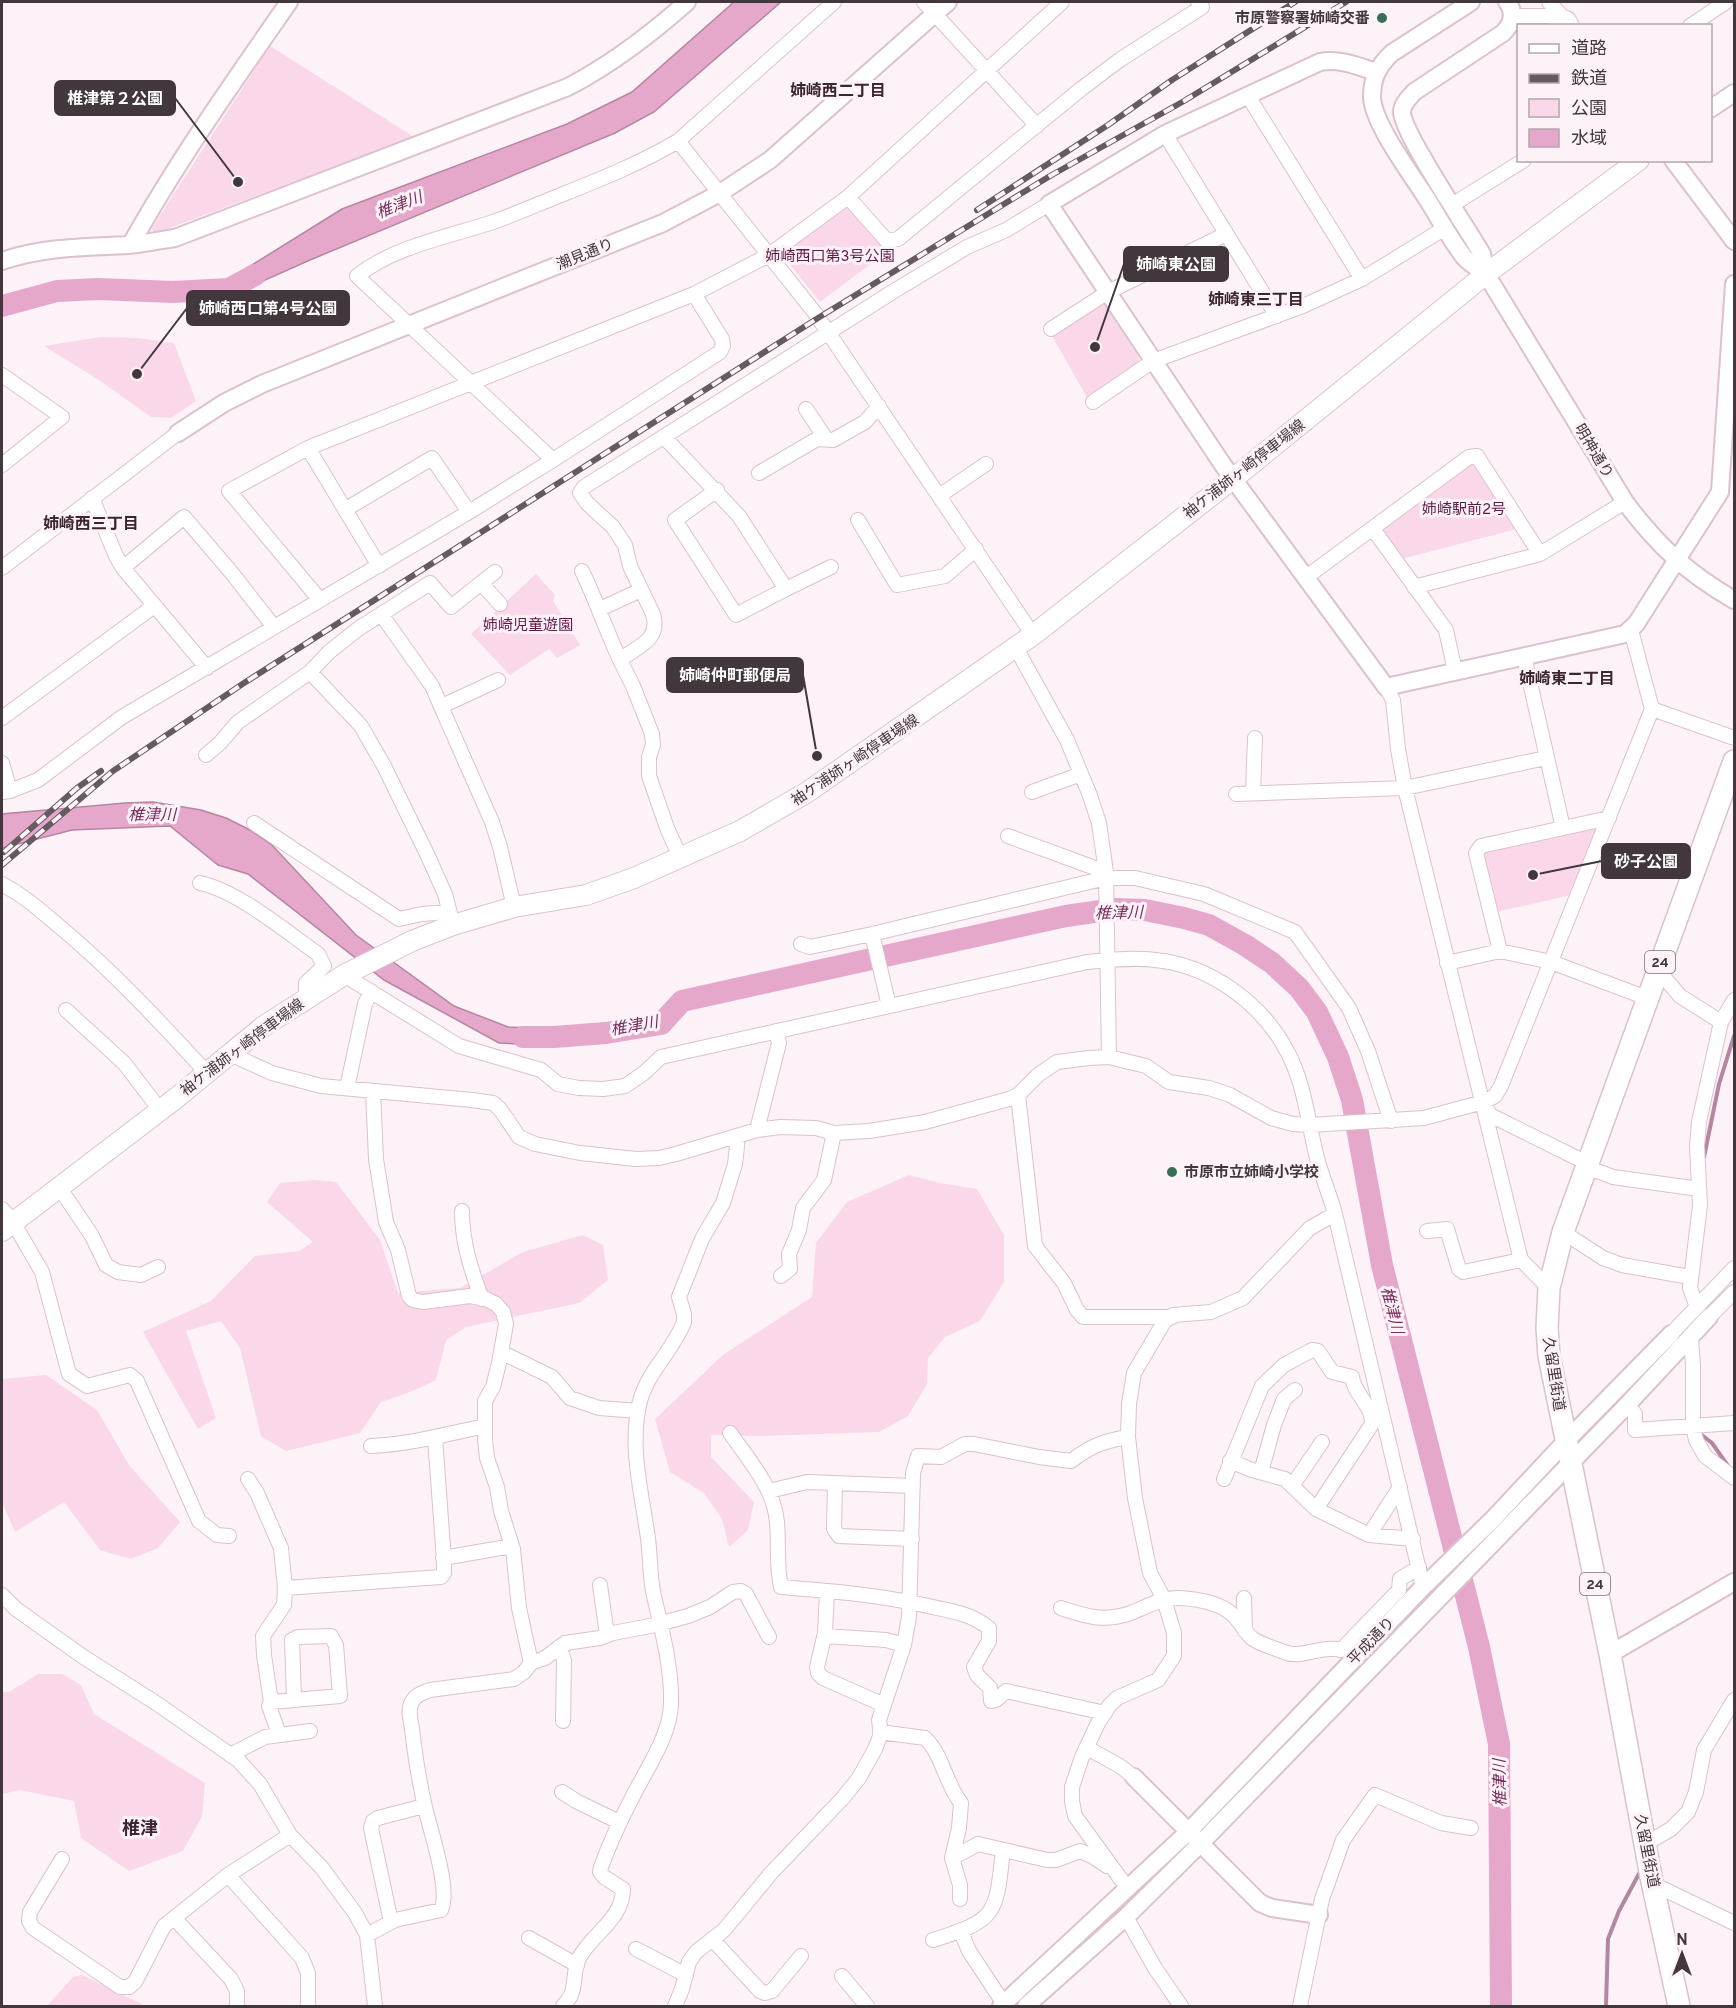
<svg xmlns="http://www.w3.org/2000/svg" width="1736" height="2008" viewBox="0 0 1736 2008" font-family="Overpass,'Noto Sans JP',sans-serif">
	<rect width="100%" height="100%" fill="#fdf2f8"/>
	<!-- green -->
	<path fill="#fbd7ea" d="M270,46L414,137L156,233L151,229Z
		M843,208H849L888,251L820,302L783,256V252Z
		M1098,304H1104L1139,358L1138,365L1088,399L1052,336Z
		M101,337L137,338L174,343L196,401L171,418L151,417L99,380L44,346Z
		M1470,464L1475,465L1517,529L1401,559L1382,533L1383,528Z
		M536,574L555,595L553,601L580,645L557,658L549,649L510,675L471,634Z
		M1594,827L1598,831L1571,895L1496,912L1482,856L1485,851Z
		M909,1175L940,1183L977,1189L1004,1235V1282L980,1321L945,1337L928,1358L927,1384L908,1416L879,1432L762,1436L711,1435V1457L754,1502L748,1530L729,1547L722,1519L704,1493L670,1472L655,1419L723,1355L812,1297L816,1243L847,1202Z
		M314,1180L336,1182L380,1240L398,1293L460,1288L523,1252L583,1235L603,1245L608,1280L579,1303L466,1327L446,1340L436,1380L410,1392L381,1402L360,1433L286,1451L261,1436L240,1348L221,1321L186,1331L216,1418L198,1429L143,1332L211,1301L255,1256L299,1251L313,1242L267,1202L280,1183Z
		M46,1375L97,1410L129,1465L180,1522L158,1548L131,1559L100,1550L64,1502L15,1532L2,1502V1379Z
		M38,1674H62L81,1685L94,1714L205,1783L202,1816L183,1851L129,1871L81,1838L74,1801L20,1790L2,1794V1692H9Z
		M82,1975L146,2006H47L73,1977Z"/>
	<!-- water -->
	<path fill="#e6a8ca" stroke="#b586a0" stroke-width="1.5" d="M734,2H781L654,112L615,133L310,260L218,301L247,268L342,209L567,124L632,92Z
		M153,802L201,810L226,818L250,830L271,844L356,935L454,1006L508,1027L553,1029V1046L499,1043L384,980L248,874L218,865L170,826L72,830L2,848V814L125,803Z"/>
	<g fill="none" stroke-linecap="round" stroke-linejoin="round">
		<!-- stream -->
		<path stroke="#b586a0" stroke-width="4" d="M1704,1157L1719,1084L1734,1036
			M1698,1432L1712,1443L1728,1466
			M1606,2006L1608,1939L1619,1911L1641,1870"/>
		<!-- river -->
		<path stroke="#e6a8ca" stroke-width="22" d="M2,306L57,291L98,289L173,292L229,289L255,275
			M523,1037H554L606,1033L661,1024L682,1001L1066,916L1115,909L1145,910L1184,918L1209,925L1245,945L1272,963L1299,988L1317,1012L1338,1057L1352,1100L1382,1265L1479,1647L1499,1744L1501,2006"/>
		<!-- minor casing -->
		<g stroke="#dcc1cf" stroke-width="16">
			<path id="minor" d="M924,2L1037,126
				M1549,2L1566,21
				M1512,16H1548L1566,21
				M1690,26L1726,2
				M1248,96L1362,279
				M1165,134L1277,316
				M678,141L815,313L1033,635
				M848,197L887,241L898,239L1081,89L1121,59L1202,7L1198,2
				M1452,205L1524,160
				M1051,329L1108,292L1226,234
				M2,375L62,417L2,465
				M1093,402L1153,361L1303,306L1362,279L1445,228
				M806,409L826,439
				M664,437L739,516L786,589L831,567
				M308,448L379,566
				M553,460L357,276C395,246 448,237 493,222C516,214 538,204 561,195C601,179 641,163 678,141L834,2
				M759,473L817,439L833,440L865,422L879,406
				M717,490L675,520L736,615L786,589
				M939,496L986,464
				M92,498L116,556L123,568L207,668
				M346,509L432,458L469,512
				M858,520L897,585L945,576L976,549
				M1373,529L1446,630L1455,671
				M2,568L178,433
				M123,568L184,517L231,572L274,627
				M582,571C596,600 606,630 620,660
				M1305,578L1469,457L1477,456L1540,554
				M481,583L500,604
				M1414,587L1540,554L1625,502
				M320,600L229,491L308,448L694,294L769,255L848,197L1062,2
				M600,609L641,590
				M381,614L432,686L492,822L500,847L514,907
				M1016,648L1067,740L1089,793L1099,823L1106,872L1109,1057
				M1524,656L1563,828
				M310,672L361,726L384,766L427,854L445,894L453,925
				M1386,687L1393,700L1398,749L1405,788L1521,1260L1549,1288
				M442,706L498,680
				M1652,709L1734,738
				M2,718L154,606
				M206,755L220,743L238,722L310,672L329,652L358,629L430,583L451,607L495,572
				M2,763L10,791
				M2,792L10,791L38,780L122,717L469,512L553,460L720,352L723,346L722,339L694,294
				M1032,792L1081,774
				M1253,793L1255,738
				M1236,794L1405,788L1546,758
				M254,823L399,919L422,914L449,912
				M1008,836L1106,872
				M681,859L667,828L649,776V757L653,745L652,734L633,686L620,660C637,646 661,641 653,614L630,566L625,545L613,527L587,503L580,493L584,487L894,291L967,247L1006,230L1049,204
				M200,883C238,891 285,931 318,954L324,966L306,983V998
				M2,884C26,897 40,910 60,927C114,972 160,1022 207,1073
				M872,934L889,1006
				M801,944L810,947L872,934L1106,878H1135L1204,894L1295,932L1349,1008L1368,1051L1391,1121
				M1500,951L1476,853L1481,846L1609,818
				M1447,963L1500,951L1551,962L1647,998
				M1658,970L1680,996L1721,1022
				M344,975L459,1046L541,1070L558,1084L579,1088L603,1089L625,1086L644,1073L661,1057L1087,962C1109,960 1133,957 1155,960C1210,965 1263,1004 1288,1053C1305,1085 1308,1123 1317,1158C1322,1177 1330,1195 1335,1214L1423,1587
				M66,1010L124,1063L160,1110
				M230,1054L272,1073L321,1086L472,1100L493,1103L500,1109L519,1137L535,1144L580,1153L636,1159L659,1158L676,1154L757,1130L780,1127L816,1128L834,1133L869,1131L925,1122L1009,1099L1018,1095L1038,1075L1057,1062L1089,1058L1109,1057L1146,1066L1169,1082L1209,1088L1230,1095L1271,1118L1293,1124L1310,1125L1424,1118L1483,1102L1495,1096L1501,1086L1652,709L1631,630
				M347,1088L365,1004L371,991
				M1018,1095L1035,1246L1064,1283L1077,1310L1083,1317H1172
				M1485,1106L1490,1115L1587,1163
				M757,1130L779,1043L776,1031
				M1586,1167L1613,1177L1699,1189
				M59,1187L92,1236L106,1265L118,1272L141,1275L158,1267
				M2,1209L14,1222
				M462,1211C462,1242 471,1270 482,1299
				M13,1222L42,1272L69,1374L87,1386L130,1375L137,1381L199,1521L217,1535L229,1536
				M1427,1231L1447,1229L1459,1269L1463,1272L1521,1260
				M1563,1232L1603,1258L1622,1265L1690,1277
				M781,1276L790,1269L789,1254L799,1230L803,1208L824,1180L834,1133
				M1697,1307L1690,1288L1700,1205L1697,1146L1699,1122L1721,1022L1734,1000
				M1709,1317L1734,1292
				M1671,1334L1734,1268
				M1691,1338L1693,1365V1426L1696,1440L1705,1456L1734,1478
				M501,1352L552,1377L570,1398L599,1408L638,1411
				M1627,1405L1635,1414V1430L1734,1423
				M730,1433C749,1460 774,1488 777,1522C779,1544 776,1566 781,1587C831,1591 880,1595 928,1606C951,1611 970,1613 989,1628V1641L974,1667L977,1675L990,1688L991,1701L996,1700L1006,1691L1105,1713
				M371,1446C411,1444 447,1434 485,1426
				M1230,1461L1252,1470L1285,1479L1316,1509L1369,1535L1413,1539
				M1261,1472L1274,1425L1284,1399L1295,1390
				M248,1479L257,1493L281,1548L285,1588L284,1605L263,1636L264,1655L271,1702
				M1224,1479L1262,1386L1284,1365L1312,1350L1318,1351L1332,1372L1352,1377C1354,1395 1373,1405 1372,1424L1316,1509
				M835,1483L834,1529L839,1536L912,1539
				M1292,1486L1322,1442
				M769,1491L807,1482L913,1486
				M1369,1535L1400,1487
				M443,1558L512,1546
				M600,1585L607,1635
				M285,1588L441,1577L444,1573V1560L435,1438
				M827,1591L825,1633L817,1667L818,1673L823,1678L884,1705
				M2,1595L16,1609L82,1656L156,1703L238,1760L260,1784L290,1835L322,1868L355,1913L367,1935L375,2006
				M1244,1598L1245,1631
				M1061,1608C1086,1616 1101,1622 1128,1614C1145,1608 1161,1597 1180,1598C1198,1599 1218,1602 1232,1614C1240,1621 1244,1632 1253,1639C1262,1645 1277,1649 1287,1653C1303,1658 1321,1645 1341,1650L1399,1590L1400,1579L1419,1567
				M824,1636L886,1640L904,1645
				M559,1647L564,1660L563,1721
				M531,1663L545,1658L565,1643L600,1638L613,1633L655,1625L688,1616L710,1607L733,1592L741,1591L746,1594L769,1637
				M880,1732L925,1738C943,1755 945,1783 961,1803L959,1828L952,1858L960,1885V1899
				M279,1734L269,1706L271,1702L340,1696L336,1645L331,1636L298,1637L292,1640L294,1699
				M1087,1748L1120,1766L1134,1777
				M230,1755L265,1737L310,1731
				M562,1792L576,1801L619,1822
				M1645,1844L1671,1829L1688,1812L1696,1792L1704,1750L1734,1700
				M952,1858L978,1844L1047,1860H1056L1080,1851L1092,1856L1107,1866
				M62,1859L30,1912L29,1921L33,1928L120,1987H129L135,1982L164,1926L228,1875L290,1835
				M228,1875L302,1958L308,1973V2006
				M1653,1884L1734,1923
				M1128,1889L1075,1816L1072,1801V1787L1082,1757L1098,1723L1109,1706L1117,1698L1158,1680L1174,1656V1633L1164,1599L1150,1573L1135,1498L1128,1437L1129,1404L1134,1373L1164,1322L1173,1315L1211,1312L1243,1298L1310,1228L1335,1214
				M1126,1917L1155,1968L1181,2006
				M174,1918L231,1979L237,1991V2006
				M391,1922L371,1828L373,1821L378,1818L424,1806
				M961,1932L969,1951L1004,2004
				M367,1935L395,1920L441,1910C451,1890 430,1830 425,1807C419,1781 415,1755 412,1729C411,1720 407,1711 412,1702C416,1694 423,1693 430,1690L514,1679L524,1672L531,1663L519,1608L513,1549L501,1511L497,1487L487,1458L485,1439V1401L493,1387L499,1363L506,1324L503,1312L496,1304L486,1299L470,1296L423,1302L413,1300L409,1296L398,1250L386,1222L376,1159L373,1091
				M529,1938L577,1965
				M712,1939L760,1991L765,1993L772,1991L801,1956
				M933,1940C997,1920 996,1915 1003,1850
				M636,1949L686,1975
				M842,1976L867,2006
				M563,2006C566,2003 569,1999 571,1995C576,1984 573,1970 579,1958C592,1934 623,1919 623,1889L604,1877L600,1872L601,1867C610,1842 621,1819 633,1796C647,1768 670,1736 671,1704C672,1667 662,1631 654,1596C649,1576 651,1553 647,1532C641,1489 629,1445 640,1401C648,1371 673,1351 684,1322V1314L679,1297L702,1239L723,1203L735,1164L738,1137
				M675,2006L682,1989L689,1962L696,1952L724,1930L772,1872L842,1799L859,1778L875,1749L881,1734L879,1720L904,1645L909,1617L913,1473L918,1456L941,1457L965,1444H974L1039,1457L1071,1461C1091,1446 1103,1441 1128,1437
				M1300,2006L1322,1899L1336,1860L1343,1840L1375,1795L1441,1823L1471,1828"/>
		</g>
		<!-- tertiary casing -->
		<g stroke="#dcc1cf" stroke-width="20">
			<path id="tertiary" d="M1471,2L1392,53C1378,66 1372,78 1372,97C1373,124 1412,175 1427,199C1439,218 1450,239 1464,257C1470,264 1479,269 1486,274L1482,254C1468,229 1402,133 1402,112C1402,104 1409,98 1414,92L1503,33C1512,24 1516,13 1507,2
				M1376,72C1358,66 1338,58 1320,62L1165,134L1049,204L1223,465L1386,687L1625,634L1636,624L1720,492L1734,284
				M1710,109L1734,93
				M1673,160L1734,241
				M131,244C178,160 234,81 289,2
				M2,261C43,247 85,247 128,245C143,244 159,240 175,238L568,87C612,64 650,35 687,2
				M1486,274L1625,502C1658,546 1686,572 1734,600
				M178,433L224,403L262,384L663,223L720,193L770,160L948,2
				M1610,1654L1734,1582
				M1134,1777L1260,1903L1272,1908L1319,1915
				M1001,2006L1188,1832L1423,1587L1493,1519L1566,1441L1671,1334
				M1026,2006L1126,1917L1201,1843L1627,1405L1709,1317"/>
		</g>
		<!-- secondary casing -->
		<g stroke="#dcc1cf" stroke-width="22">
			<path id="secondary" d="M1566,21L1569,26
				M2,1231L175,1099L264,1026L344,975L412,941L453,925L514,907L586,895L634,878L740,831L806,793L1033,635L1244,470L1486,274L1639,160"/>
		</g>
		<!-- primary casing -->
		<g stroke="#dcc1cf" stroke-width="24">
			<path id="primary" d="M1679,2006L1651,1877L1610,1654L1549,1356L1547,1328L1549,1288L1563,1232L1734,761"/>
		</g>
		<!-- minor -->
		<use href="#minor" stroke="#fff" stroke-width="14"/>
		<!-- tertiary -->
		<use href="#tertiary" stroke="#fff" stroke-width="16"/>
		<!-- secondary -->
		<use href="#secondary" stroke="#fff" stroke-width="20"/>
		<!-- primary -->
		<use href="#primary" stroke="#fff" stroke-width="21"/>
		<!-- rail casing -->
		<g stroke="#655a60" stroke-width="6">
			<path id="rail" d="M977,210L1108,125L1172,80L1295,2
				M4,852L77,788L101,771
				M2,865L113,771L244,683L818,318L1050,176L1184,101L1346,2"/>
		</g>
		<!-- rail -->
		<use href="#rail" stroke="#fdf2f8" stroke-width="4" stroke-dasharray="11" stroke-linecap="butt"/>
	</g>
	<!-- markers -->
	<g fill="#367058" stroke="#fdf2f8" stroke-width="2">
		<circle cx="1382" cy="18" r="6"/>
		<circle cx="1172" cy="1172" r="6"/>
	</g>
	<g text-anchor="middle" stroke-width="6" stroke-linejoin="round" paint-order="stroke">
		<!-- shield labels -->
		<g fill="#fdf2f8" stroke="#7a6f75" stroke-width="1.5">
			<rect x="1645" y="951" width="30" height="22" rx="4.5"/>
			<rect x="1580" y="1573" width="30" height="22" rx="4.5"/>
		</g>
		<g font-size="14" font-weight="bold" fill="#42373d">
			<text x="1660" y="967">24</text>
			<text x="1595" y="1589">24</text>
		</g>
		<!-- poi labels -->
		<g font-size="15" font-weight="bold" fill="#42373d" stroke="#fdf2f8" text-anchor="end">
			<text x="1370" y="23">市原警察署姉崎交番</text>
			<text x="1184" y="1177" text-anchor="start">市原市立姉崎小学校</text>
		</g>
		<!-- street labels -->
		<g font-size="15" fill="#42373d" stroke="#fdf2f8">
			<text transform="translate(585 254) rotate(-22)" y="5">潮見通り</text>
			<text transform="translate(1594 451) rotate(59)" y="5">明神通り</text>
			<text transform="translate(1244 469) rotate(-38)" y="5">袖ケ浦姉ヶ崎停車場線</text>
			<text transform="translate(855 760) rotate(-34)" y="5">袖ケ浦姉ヶ崎停車場線</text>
			<text transform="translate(242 1047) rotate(-37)" y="5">袖ケ浦姉ヶ崎停車場線</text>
			<text transform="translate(1554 1374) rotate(81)" y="5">久留里街道</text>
			<text transform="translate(1371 1641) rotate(-46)" y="5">平成通り</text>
			<text transform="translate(1647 1851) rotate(79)" y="5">久留里街道</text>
		</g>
		<!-- park labels -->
		<g font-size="15" fill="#601947" stroke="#fdf2f8">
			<text x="830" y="261">姉崎西口第3号公園</text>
			<text x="1464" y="514">姉崎駅前2号</text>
			<text x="528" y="630">姉崎児童遊園</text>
		</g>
		<!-- neighbourhood labels -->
		<g font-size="16" font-weight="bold" fill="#3b2632" stroke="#fdf2f8">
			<text x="838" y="96">姉崎西二丁目</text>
			<text x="1256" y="305">姉崎東三丁目</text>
			<text x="91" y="529">姉崎西三丁目</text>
			<text x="1567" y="684">姉崎東二丁目</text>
		</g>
		<!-- water labels -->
		<g font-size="16" font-style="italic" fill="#762e5c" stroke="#fdf2f8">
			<text transform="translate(399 204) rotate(-21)" y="6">椎津川</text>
			<text x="152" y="820">椎津川</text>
			<text transform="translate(1119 912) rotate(-1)" y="6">椎津川</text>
			<text transform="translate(634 1025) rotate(-10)" y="6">椎津川</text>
			<text transform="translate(1393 1310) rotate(76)" y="6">椎津川</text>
			<text transform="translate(1499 1783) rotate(-91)" y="6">椎津川</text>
		</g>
		<!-- quarter labels -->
		<g font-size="18" font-weight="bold" fill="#3b2632" stroke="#fdf2f8">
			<text x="140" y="1834">椎津</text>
		</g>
	</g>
	<!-- callouts -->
	<path fill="none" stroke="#42373d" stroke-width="2" d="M238 182L175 98M1095 347L1124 264M137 374L187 308M817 756L803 675M1533 875L1602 861"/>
	<g fill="#42373d" stroke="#fdf2f8" stroke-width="2">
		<circle cx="238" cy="182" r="6"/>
		<circle cx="1095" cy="347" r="6"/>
		<circle cx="137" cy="374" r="6"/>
		<circle cx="817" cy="756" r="6"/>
		<circle cx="1533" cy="875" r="6"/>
	</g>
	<g fill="#42373d" stroke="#42373d" stroke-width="2">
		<rect x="55" y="81" width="120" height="34" rx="6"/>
		<rect x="1124" y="247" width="104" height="34" rx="6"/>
		<rect x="187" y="291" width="162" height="34" rx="6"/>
		<rect x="667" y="658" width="136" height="34" rx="6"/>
		<rect x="1602" y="844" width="88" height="34" rx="6"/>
	</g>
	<g font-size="16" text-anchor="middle" font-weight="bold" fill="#fff">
		<text x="115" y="104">椎津第２公園</text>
		<text x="1176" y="270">姉崎東公園</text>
		<text x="268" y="314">姉崎西口第4号公園</text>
		<text x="735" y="681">姉崎仲町郵便局</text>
		<text x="1646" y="867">砂子公園</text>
	</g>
	<!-- border -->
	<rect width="1736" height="2008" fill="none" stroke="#42373d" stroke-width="6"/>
	<!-- legend -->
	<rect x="1517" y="24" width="195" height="138" fill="#fdf2f8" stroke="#b2a7ad" stroke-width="1.5"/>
	<rect x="1529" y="44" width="30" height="9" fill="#ffffff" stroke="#b2a7ad" stroke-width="1.5"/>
	<text x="1571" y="54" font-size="18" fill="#42373d">道路</text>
	<rect x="1529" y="74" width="30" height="9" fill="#655a60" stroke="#b2a7ad" stroke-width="1.5"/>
	<text x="1571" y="84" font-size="18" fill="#42373d">鉄道</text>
	<rect x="1529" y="99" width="30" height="18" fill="#fbd7ea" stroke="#b2a7ad" stroke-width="1.5"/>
	<text x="1571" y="114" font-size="18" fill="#42373d">公園</text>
	<rect x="1529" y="129" width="30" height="18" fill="#e6a8ca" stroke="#b2a7ad" stroke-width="1.5"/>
	<text x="1571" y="144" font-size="18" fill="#42373d">水域</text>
	<!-- north arrow -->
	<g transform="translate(1682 1954)" stroke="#fdf2f8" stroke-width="4.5" paint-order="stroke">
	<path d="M0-4.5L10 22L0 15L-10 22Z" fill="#42373d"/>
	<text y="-9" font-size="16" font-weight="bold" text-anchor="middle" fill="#42373d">N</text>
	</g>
</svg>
